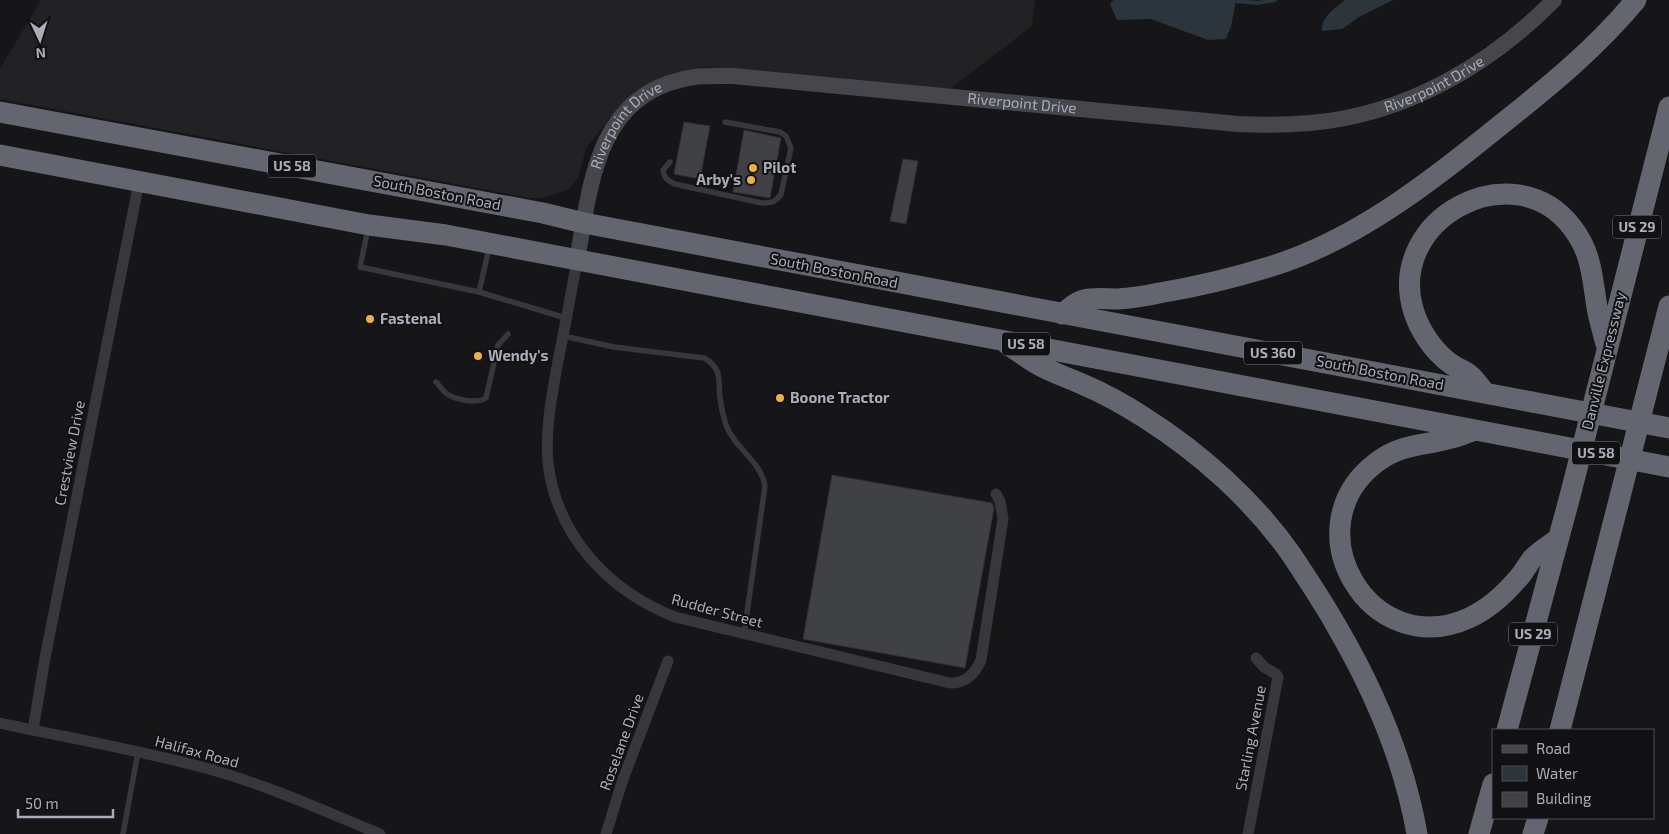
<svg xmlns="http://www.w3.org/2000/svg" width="1669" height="834" viewBox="0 0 1669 834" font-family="'Exo 2',sans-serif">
	<rect width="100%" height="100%" fill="#161618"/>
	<!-- built -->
	<path fill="#222225" d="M41,0H1035L1032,26L950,89L705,67L681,71L659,79L629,97L605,124L586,148L578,178L569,189L544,198H530L0,99V69Z"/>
	<!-- water -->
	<path fill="#2c353c" d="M1114,0H1236L1231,27L1226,39L1208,40L1151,19L1117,20L1110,4Z
		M1345,0H1393L1359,17L1342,29L1322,31C1321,17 1335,8 1345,0Z"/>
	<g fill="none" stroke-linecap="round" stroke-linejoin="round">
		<!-- stream -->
		<path stroke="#2c353c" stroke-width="4" d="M1236,1L1258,3L1275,0"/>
	</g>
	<!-- building -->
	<path fill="#404145" stroke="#303034" d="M684,122L710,126L700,179L674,174Z
		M744,130L781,138L770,198L733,192Z
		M903,159L918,161L906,224L890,221Z
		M832,475L992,503L994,508L965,668L803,639Z"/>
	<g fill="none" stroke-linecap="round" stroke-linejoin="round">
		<!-- lane -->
		<path stroke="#37383d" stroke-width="5.5" d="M670,162L663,170C664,178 668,181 675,184L762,203C771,203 776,202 781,194L791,148L786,136L780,132L725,122
			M368,229L360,267L479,292L489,248
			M479,292L566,318
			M563,336L614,347L704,358C723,369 718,380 720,398C721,407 723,416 726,425C735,449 761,461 765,486L744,634
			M436,382C440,386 443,391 447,394C456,400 476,404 486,398L498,345L508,334
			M123,834L138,752"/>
		<!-- street -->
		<path stroke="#37383d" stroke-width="11" d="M577,260C571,294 565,327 558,361C552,395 545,429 548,463C557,537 609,591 675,617L950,683C966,683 975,674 981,660L1003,519L1000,501L996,494
			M0,723C69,738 140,750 209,769C267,785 324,811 380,834
			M33,730L45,658L139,182
			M606,834L622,782L668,661
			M1248,834L1278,677L1276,674L1264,667L1256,658"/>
		<!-- secondary -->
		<path stroke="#45474d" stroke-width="16" id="s1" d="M577,260C590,190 595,100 680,80C697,75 715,76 733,76L1238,124C1262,125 1286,125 1310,123C1404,115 1489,66 1554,0"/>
		<!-- highway -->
		<path stroke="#63666e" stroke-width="21" d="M0,112L543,213L584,223L1532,402
			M0,155L369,225L446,235L1523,439
			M1062,314C1068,310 1076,301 1084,300C1094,297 1107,299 1118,299C1131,298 1146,296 1159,293C1196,287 1233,278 1269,267C1358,240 1432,180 1503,123C1552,84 1596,48 1636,0
			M1008,345C1018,351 1027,358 1037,364C1050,372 1067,377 1082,384C1103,393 1125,405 1145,418C1200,453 1253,500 1291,554C1307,578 1323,602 1337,627C1375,692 1404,760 1417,834
			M1485,393C1480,387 1476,380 1470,375C1465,371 1457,368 1451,364C1433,351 1419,330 1413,309C1387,218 1513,152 1571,226C1592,252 1592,277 1597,307C1599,320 1603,332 1606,344
			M1473,431C1466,433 1459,436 1452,438C1424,446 1402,443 1377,462C1290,527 1370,663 1469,618C1489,609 1507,592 1521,575C1525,570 1528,564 1532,559C1539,551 1550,545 1559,538
			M1507,730L1570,496L1669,107
			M1560,730L1669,306
			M1479,834L1493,784
			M1533,834L1538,818"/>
		<!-- highway-bridge -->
		<path stroke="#63666e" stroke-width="21" d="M1532,402L1669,428
			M1523,439L1669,467"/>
	</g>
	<!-- markers -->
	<g fill="#f2b134" stroke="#111113" stroke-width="2">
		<circle cx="753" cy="168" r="5"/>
		<circle cx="751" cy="180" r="5"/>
		<circle cx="370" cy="319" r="5"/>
		<circle cx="478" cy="356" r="5"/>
		<circle cx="780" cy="398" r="5"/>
	</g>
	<g text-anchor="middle" stroke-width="4" stroke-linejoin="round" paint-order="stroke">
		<!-- shield labels -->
		<g fill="#111113" stroke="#7b7e86" stroke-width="1">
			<rect x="268" y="154.5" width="48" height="23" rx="4"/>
			<rect x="1613" y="215.5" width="48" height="23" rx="4"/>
			<rect x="1002" y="332.5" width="48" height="23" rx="4"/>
			<rect x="1244" y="341.5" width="58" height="23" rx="4"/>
			<rect x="1572" y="441.5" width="48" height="23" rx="4"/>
			<rect x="1509" y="622.5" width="48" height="23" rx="4"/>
		</g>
		<g font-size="14" font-weight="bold" fill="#a8adb8">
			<text x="292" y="171">US 58</text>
			<text x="1637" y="232">US 29</text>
			<text x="1026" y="349">US 58</text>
			<text x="1273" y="358">US 360</text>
			<text x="1596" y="458">US 58</text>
			<text x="1533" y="639">US 29</text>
		</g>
		<!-- street labels -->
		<g font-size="15" fill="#a8adb8" stroke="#111113">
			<text dy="5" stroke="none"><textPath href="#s1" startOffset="986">Riverpoint Drive</textPath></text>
			<text dy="5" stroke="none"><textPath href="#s1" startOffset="566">Riverpoint Drive</textPath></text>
			<text dy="5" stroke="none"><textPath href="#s1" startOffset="148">Riverpoint Drive</textPath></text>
			<text transform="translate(437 193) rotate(11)" y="5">South Boston Road</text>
			<text transform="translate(834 271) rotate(11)" y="5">South Boston Road</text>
			<text transform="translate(1604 361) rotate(-76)" y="5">Danville Expressway</text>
			<text transform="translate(1380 373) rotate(11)" y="5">South Boston Road</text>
			<text transform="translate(70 453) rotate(-79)" y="5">Crestview Drive</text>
			<text transform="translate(717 611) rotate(15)" y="5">Rudder Street</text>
			<text transform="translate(1251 738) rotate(-79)" y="5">Starling Avenue</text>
			<text transform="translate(622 742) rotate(-70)" y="5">Roselane Drive</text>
			<text transform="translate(197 752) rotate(15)" y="5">Halifax Road</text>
		</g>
		<!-- poi labels -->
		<g font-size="15" font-weight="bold" fill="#a8adb8" stroke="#111113" text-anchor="start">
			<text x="763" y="173">Pilot</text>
			<text x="741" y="185" text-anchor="end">Arby's</text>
			<text x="380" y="324">Fastenal</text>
			<text x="488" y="361">Wendy's</text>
			<text x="790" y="403">Boone Tractor</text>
		</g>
	</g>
	<!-- legend -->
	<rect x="1492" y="729" width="162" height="90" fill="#111113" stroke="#4d4f55"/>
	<rect x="1502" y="745" width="25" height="8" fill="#45474d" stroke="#4d4f55"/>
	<text x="1536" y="754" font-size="15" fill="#a8adb8">Road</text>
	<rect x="1502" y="766" width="25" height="15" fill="#2c353c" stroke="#4d4f55"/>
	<text x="1536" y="779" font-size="15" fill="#a8adb8">Water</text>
	<rect x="1502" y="792" width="25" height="15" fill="#404145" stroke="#4d4f55"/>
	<text x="1536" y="804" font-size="15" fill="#a8adb8">Building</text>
	<!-- north arrow -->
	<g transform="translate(40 40) rotate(176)" stroke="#111113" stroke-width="4" paint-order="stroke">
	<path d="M0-4L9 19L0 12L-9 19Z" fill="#a8adb8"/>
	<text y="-8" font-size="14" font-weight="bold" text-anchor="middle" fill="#a8adb8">N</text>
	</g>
	<!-- scale -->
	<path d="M18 809v8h95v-8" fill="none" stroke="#a8adb8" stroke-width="2.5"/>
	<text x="25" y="809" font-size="15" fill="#a8adb8" stroke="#111113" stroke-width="4" paint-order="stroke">50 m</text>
</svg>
